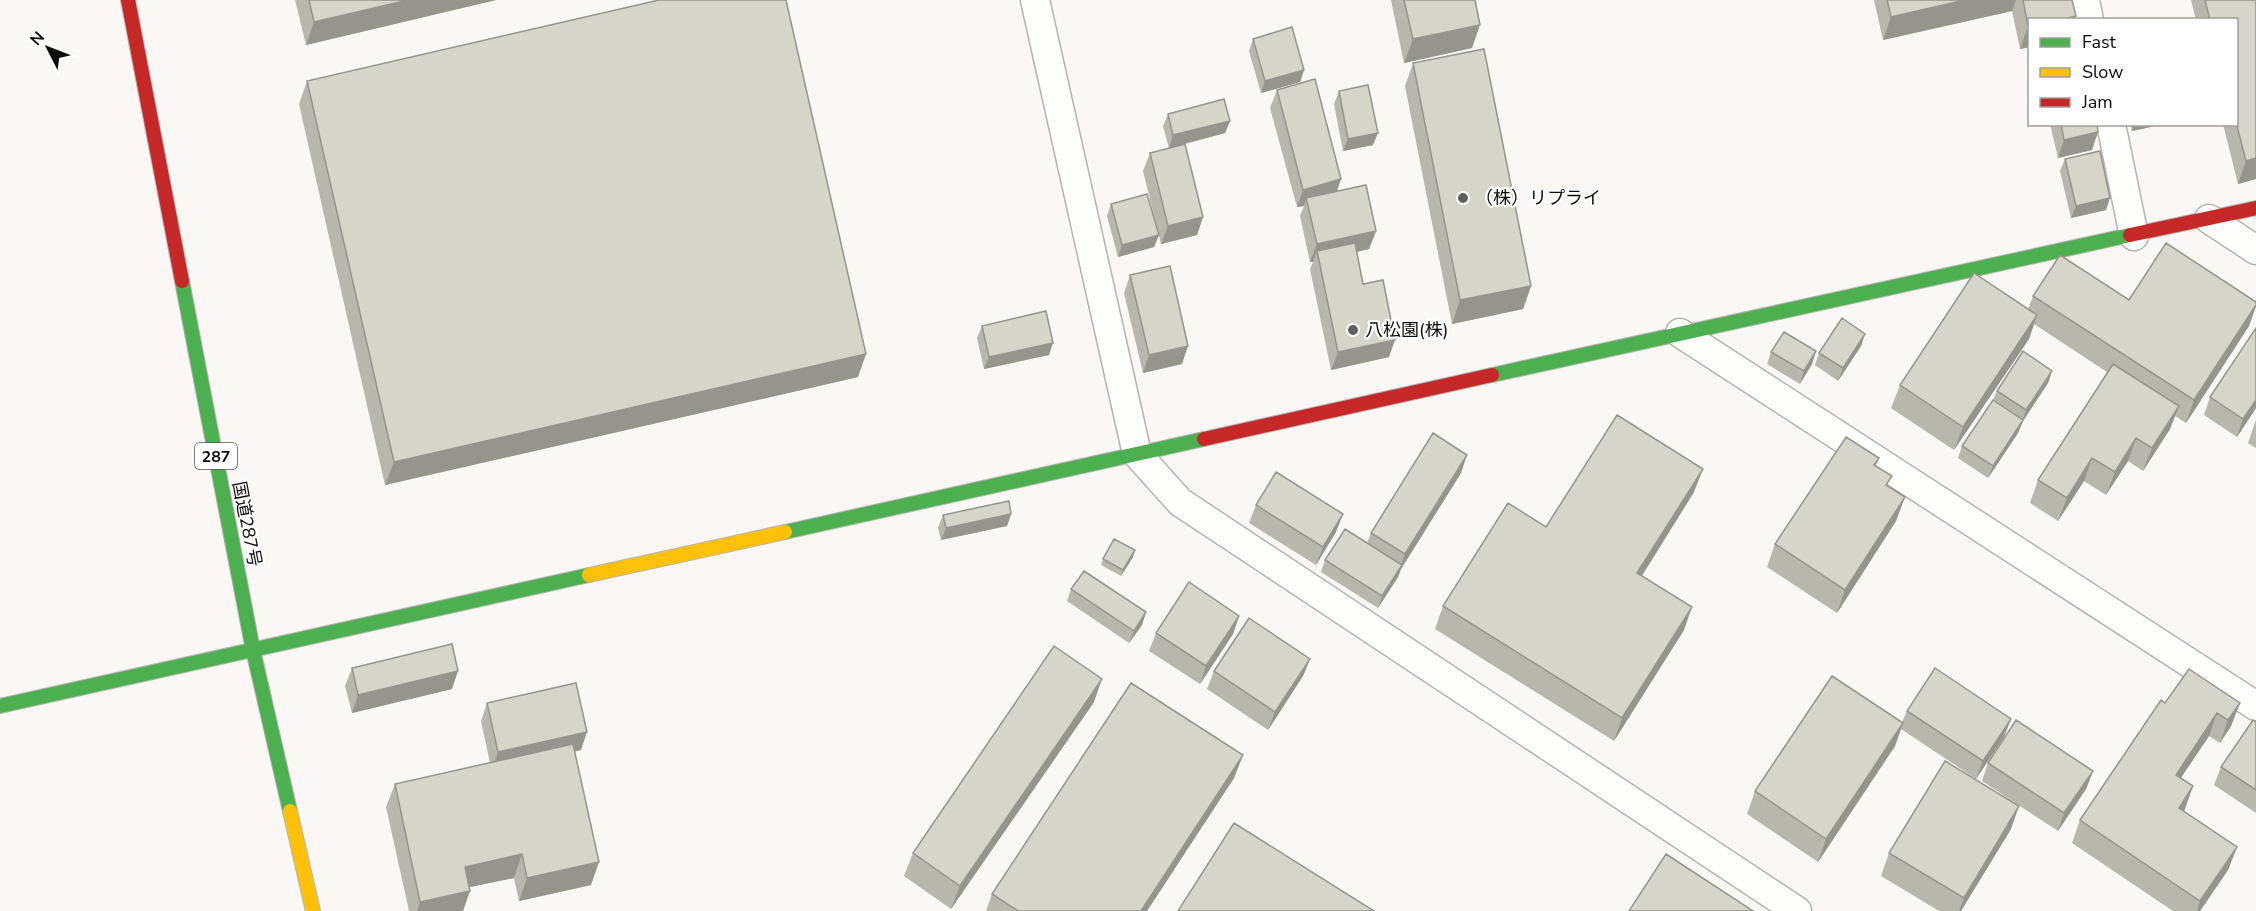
<svg xmlns="http://www.w3.org/2000/svg" width="2256" height="911" viewBox="0 0 2256 911" font-family="'Nunito Sans','Noto Sans JP',sans-serif">
	<rect width="100%" height="100%" fill="#faf7f4"/>
	<g fill="none" stroke-linecap="round" stroke-linejoin="round">
		<!-- street casing -->
		<g stroke="#b5b3b0" stroke-width="31">
			<path id="street" d="M1035,0L1137,454L1180,502L1797,911
				M2085,0L2089,20
				M2111,124L2134,236
				M2209,219L2256,250
				M1680,333L2256,706"/>
		</g>
		<!-- fast casing -->
		<g stroke="#b5b3b0" stroke-width="16">
			<path id="fast" d="M182,281L253,650L290,811
				M1492,375L2130,235
				M785,532L1204,439
				M0,706L589,575"/>
		</g>
		<!-- slow casing -->
		<g stroke="#b5b3b0" stroke-width="16">
			<path id="slow" d="M589,575L785,532
				M290,811L313,911"/>
		</g>
		<!-- jam casing -->
		<g stroke="#b5b3b0" stroke-width="16">
			<path id="jam" d="M128,0L182,281
				M2130,235L2256,208
				M1204,439L1492,375"/>
		</g>
		<!-- street -->
		<use href="#street" stroke="#fefefd" stroke-width="28"/>
		<!-- fast -->
		<use href="#fast" stroke="#4caf50" stroke-width="14"/>
		<!-- slow -->
		<use href="#slow" stroke="#ffc107" stroke-width="14"/>
		<!-- jam -->
		<use href="#jam" stroke="#c62828" stroke-width="14"/>
	</g>
	<!-- wall -->
	<path fill="#b9b6ae" d="M295,0H496L306,45Z
		M1391,0H1475L1472,48L1404,63Z
		M1874,0H2072L2076,16L2074,20H2030V47L2020,49L2012,11L1883,40Z
		M2191,0H2256V179L2238,184L2223,124H2236V20H2196Z
		M1253,39L1304,70L1300,82L1261,93L1249,51Z
		M1413,63L1531,286L1523,309L1452,324L1405,86Z
		M307,81L858,377L385,485L299,104Z
		M1277,90L1337,191L1376,231L1369,249L1357,252L1363,284L1389,357L1331,370L1310,269L1313,262H1310L1300,216L1304,206L1297,207L1270,108Z
		M1339,91L1373,145L1343,151L1334,104Z
		M1168,114L1230,121L1225,133L1169,148L1163,126Z
		M2050,124H2097L2092,150L2058,158Z
		M2130,124H2164L2132,131Z
		M1150,153L1203,217L1197,235L1161,244L1143,171Z
		M2065,159L2106,210L2071,218L2060,171Z
		M1111,204L1159,235L1154,247L1118,257L1107,216Z
		M1130,275L1182,364L1143,373L1124,293Z
		M2033,296L2129,300L2256,302V307L2249,326L2186,423L2175,416L2170,429L2143,471L2128,461L2106,495L2084,481L2058,521L2030,503L2038,480L2107,372L2034,324L2029,339L1954,450L1891,408L1900,385L2028,309Z
		M982,326L1049,355L984,369L977,338Z
		M1861,346L1838,381L1815,365L1819,353Z
		M1816,351L1812,364L1800,384L1767,364L1771,352Z
		M2052,371L2048,383L2023,421L2018,433L1988,478L1958,458L1962,446L1993,400L1997,391Z
		M2210,397L2256,408L2237,437L2204,415Z
		M2256,420V448L2248,443Z
		M1879,458L1876,466L1888,487L1896,521L1837,613L1767,567L1775,544Z
		M1461,473L1401,569L1398,577L1378,608L1321,572L1325,560L1367,543L1371,533Z
		M1694,492L1642,576L1684,630L1614,741L1435,629L1443,606L1546,527Z
		M1256,505L1336,532L1316,565L1249,523Z
		M1011,514L1007,526L941,540L938,528L943,515Z
		M1133,557L1121,576L1101,565L1103,559Z
		M1071,589L1146,612L1142,625L1129,643L1067,601Z
		M1239,616L1233,634L1200,684L1149,651L1156,633Z
		M1310,659L1303,676L1268,730L1207,689L1214,671Z
		M352,668L452,689L352,713L345,686Z
		M1094,702L951,909L904,876L913,853Z
		M487,703L581,750L575,751L591,885L519,901L514,878L469,887L463,911H409L386,807L395,784L490,763L481,721Z
		M2165,703H2240L2231,726L2220,743L2209,736L2181,778L2185,809L2184,811L2237,847L2228,870L2200,911H2173L2072,843L2080,820Z
		M1907,711L2004,737L1976,779L1901,729L1895,746L1818,862L1747,814L1755,791L1902,722Z
		M2256,722V813L2214,785L2221,767Z
		M1243,755L1234,778L1147,911H986L992,894Z
		M1988,763L2093,771L2086,789L2058,831L1982,781Z
		M2011,829L1961,911H1939L1881,876L1889,853Z"/>
	<!-- shaded-wall -->
	<path fill="#96948d" d="M408,0H496L306,45L314,22Z
		M1965,0H2016L2012,11L1883,40L1891,17Z
		M2076,16L2074,20H2059Z
		M1480,25L1472,48L1404,63L1413,39Z
		M2028,26H2030V47L2020,49Z
		M1304,70L1300,82L1261,93L1265,81Z
		M1230,121L1225,133L1169,148L1173,135Z
		M2134,124H2164L2132,131Z
		M2098,132L2092,150L2058,158L2064,140Z
		M1378,133L1373,145L1343,151L1348,139Z
		M2256,158V179L2238,184L2246,161Z
		M1341,179L1335,197L1306,198L1304,206L1297,207L1303,190Z
		M2110,198L2106,210L2071,218L2076,206Z
		M1203,217L1197,235L1161,244L1168,226Z
		M1376,231L1369,249L1319,260L1317,251L1313,262H1310L1317,244Z
		M1159,235L1154,247L1118,257L1122,245Z
		M1531,286L1523,309L1452,324L1460,300Z
		M2256,305L2249,326L2186,423L2194,400Z
		M2037,315L2029,339L1954,450L1963,427Z
		M1865,334L1861,346L1838,381L1843,368Z
		M1395,340L1389,357L1331,370L1338,352Z
		M1053,343L1049,355L984,369L989,357Z
		M1188,346L1182,364L1143,373L1149,355Z
		M1816,351L1812,364L1800,384L1804,371Z
		M866,354L858,377L385,485L394,462Z
		M2052,371L2048,383L2023,421L2018,433L1988,478L1993,466L2022,422L2026,410Z
		M2256,400V408L2237,437L2243,419Z
		M2179,406L2170,429L2143,471L2152,448Z
		M2136,438L2128,461L2106,495L2115,472Z
		M1467,455L1461,473L1401,569L1398,577L1378,608L1382,596L1400,568L1405,554Z
		M2092,458L2084,481L2058,521L2067,498Z
		M1703,469L1694,492L1629,596L1637,573Z
		M1905,497L1896,521L1837,613L1845,590Z
		M1011,514L1007,526L941,540L946,528Z
		M1343,514L1336,532L1316,565L1323,547Z
		M1135,550L1133,557L1121,576L1123,570Z
		M1692,607L1684,630L1614,741L1622,718Z
		M1146,612L1142,625L1129,643L1134,631Z
		M1239,616L1233,634L1200,684L1206,666Z
		M1310,659L1303,676L1268,730L1275,712Z
		M458,671L452,689L352,713L358,695Z
		M1102,679L1094,702L951,909L960,886Z
		M2240,703L2231,726L2220,743L2228,720Z
		M2217,713L2209,736L2167,798L2176,775Z
		M2011,719L2004,737L1976,779L1983,761Z
		M1903,723L1895,746L1818,862L1826,839Z
		M587,732L581,750L492,770L498,752Z
		M1243,755L1234,778L1147,911H1141Z
		M2093,771L2086,789L2058,831L2064,813Z
		M2193,786L2185,809L2171,831L2179,808Z
		M2019,806L2011,829L1961,911H1959L1964,898Z
		M2237,847L2228,870L2200,911H2197L2200,901Z
		M522,854L514,878L456,890L465,867Z
		M599,862L591,885L519,901L527,878Z
		M470,891L463,911H417L420,902Z"/>
	<!-- building -->
	<path fill="#d7d4ca" stroke="#96948d" stroke-width="1.5" d="M309,0H408L314,22Z
		M659,0H786L866,354L394,462L307,81Z
		M1404,0H1475L1480,25L1413,39Z
		M1887,0H1965L1891,17Z
		M2023,0H2072L2076,16L2059,20H2030V26H2028Z
		M2205,0H2256V158L2246,161L2236,122V20H2210Z
		M1292,27L1304,70L1265,81L1253,39Z
		M1484,49L1531,286L1460,300L1413,63Z
		M1315,79L1341,179L1303,190L1277,90Z
		M1368,85L1378,133L1348,139L1339,91Z
		M1224,99L1230,121L1173,135L1168,114Z
		M2061,124H2097L2098,132L2064,140Z
		M1185,144L1203,217L1168,226L1150,153Z
		M2100,151L2110,198L2076,206L2065,159Z
		M1366,185L1376,231L1317,244L1306,198Z
		M1147,194L1159,235L1122,245L1111,204Z
		M1355,243L1363,284L1383,280L1395,340L1338,352L1317,251Z
		M2166,243L2256,302V305L2194,400L2033,296L2060,255L2129,300Z
		M1170,266L1188,346L1149,355L1130,275Z
		M1974,273L2037,315L1963,427L1900,385Z
		M1046,311L1053,343L989,357L982,326Z
		M1842,318L1865,334L1843,368L1819,353Z
		M2256,328V400L2243,419L2210,397Z
		M1784,332L1816,351L1804,371L1771,352Z
		M2023,351L2052,371L2026,410L1997,391Z
		M2113,364L2179,406L2152,448L2136,438L2115,472L2092,458L2067,498L2038,480Z
		M1993,400L2023,420L1993,466L1962,446Z
		M1617,415L1703,469L1637,573L1692,607L1622,718L1443,606L1508,503L1546,527Z
		M1433,433L1467,455L1405,554L1371,533Z
		M1846,437L1879,458L1874,465L1892,476L1886,485L1905,497L1845,590L1775,544Z
		M1276,472L1343,514L1323,547L1256,505Z
		M1009,501L1011,514L946,528L943,515Z
		M1345,529L1402,565L1382,596L1325,560Z
		M1114,539L1135,550L1123,570L1103,559Z
		M1084,571L1146,612L1134,631L1071,589Z
		M1189,582L1239,616L1206,666L1156,633Z
		M1249,618L1310,659L1275,712L1214,671Z
		M452,644L458,671L358,695L352,668Z
		M1054,646L1102,679L960,886L913,853Z
		M1935,668L2011,719L1983,761L1907,711Z
		M2189,669L2240,703L2228,720L2217,713L2176,775L2193,786L2179,808L2237,847L2200,901L2080,820L2161,700L2165,703Z
		M1832,676L1903,723L1826,839L1755,791Z
		M576,683L587,732L498,752L487,703Z
		M1131,683L1243,755L1141,911H1018L992,894Z
		M2016,720L2093,771L2064,813L1988,763Z
		M2253,720L2256,722V790L2221,767Z
		M573,744L599,862L527,878L522,854L465,867L470,891L420,902L395,784Z
		M1945,761L2019,806L1964,898L1889,853Z
		M1234,823L1374,911H1178Z
		M1666,854L1753,911H1629Z"/>
	<!-- markers -->
	<g fill="#615e5c" stroke="#fff" stroke-width="2">
		<circle cx="1463" cy="198" r="6"/>
		<circle cx="1353" cy="330" r="6"/>
	</g>
	<g text-anchor="middle" stroke-width="4.5" stroke-linejoin="round" paint-order="stroke">
		<!-- shield labels -->
		<rect fill="#fff" stroke="#565554" stroke-width="1.5" x="195" y="443" width="42" height="26" rx="4.5"/>
		<g font-size="16" font-weight="bold" fill="#0e0c0a">
			<text x="216" y="462">287</text>
		</g>
		<!-- poi labels -->
		<g font-size="18" fill="#0e0c0a" stroke="#fff" text-anchor="start">
			<text x="1475" y="204">（株）リプライ</text>
			<text x="1365" y="336">八松園(株)</text>
		</g>
		<!-- street labels -->
		<g font-size="18" fill="#0e0c0a" stroke="#fff">
			<text transform="translate(247 524) rotate(79)" y="6">国道287号</text>
		</g>
	</g>
	<!-- legend -->
	<rect x="2028" y="18" width="210" height="108" fill="#ffffff" stroke="#9f9e9d" stroke-width="1.5"/>
	<rect x="2040" y="38" width="30" height="9" fill="#4caf50" stroke="#9f9e9d" stroke-width="1.5"/>
	<text x="2082" y="48" font-size="18" fill="#0e0c0a">Fast</text>
	<rect x="2040" y="68" width="30" height="9" fill="#ffc107" stroke="#9f9e9d" stroke-width="1.5"/>
	<text x="2082" y="78" font-size="18" fill="#0e0c0a">Slow</text>
	<rect x="2040" y="98" width="30" height="9" fill="#c62828" stroke="#9f9e9d" stroke-width="1.5"/>
	<text x="2082" y="108" font-size="18" fill="#0e0c0a">Jam</text>
	<!-- north arrow -->
	<g transform="translate(48 48) rotate(312)" stroke="#ffffff" stroke-width="4.5" paint-order="stroke">
	<path d="M0-4.5L10 22L0 15L-10 22Z" fill="#0e0c0a"/>
	<text y="-9" font-size="16" font-weight="bold" text-anchor="middle" fill="#0e0c0a">N</text>
	</g>
</svg>
